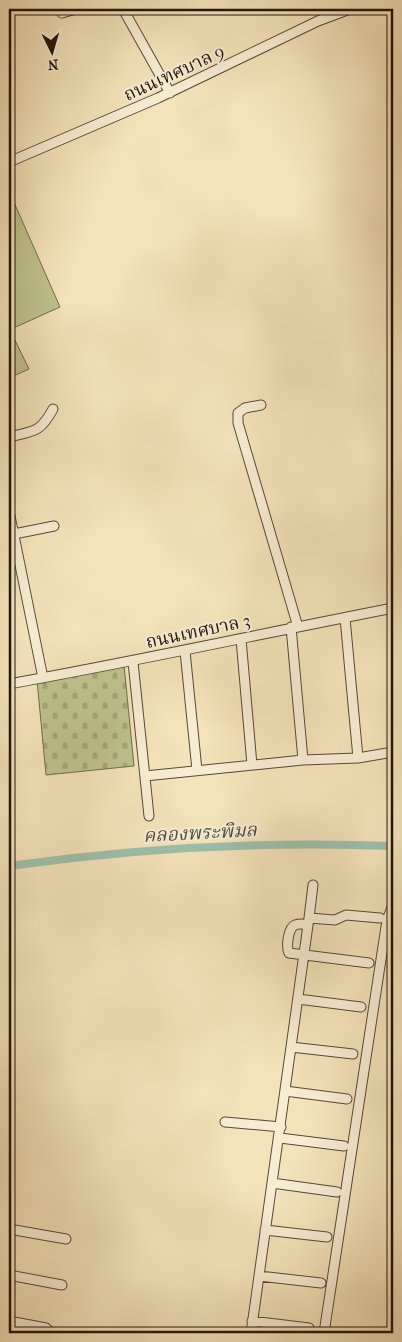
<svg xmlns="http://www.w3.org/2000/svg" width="402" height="1342" viewBox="0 0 402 1342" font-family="'IM FELL French Canon','Noto Serif Thai',serif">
	<defs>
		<pattern id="cemetery-stones" width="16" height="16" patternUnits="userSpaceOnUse" patternTransform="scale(1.25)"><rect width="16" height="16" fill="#bec28d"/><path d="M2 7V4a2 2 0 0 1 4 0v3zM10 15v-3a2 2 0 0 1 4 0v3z" fill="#a3a678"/></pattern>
	</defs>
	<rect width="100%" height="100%" fill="#f3e2ba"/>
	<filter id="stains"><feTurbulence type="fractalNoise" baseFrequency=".004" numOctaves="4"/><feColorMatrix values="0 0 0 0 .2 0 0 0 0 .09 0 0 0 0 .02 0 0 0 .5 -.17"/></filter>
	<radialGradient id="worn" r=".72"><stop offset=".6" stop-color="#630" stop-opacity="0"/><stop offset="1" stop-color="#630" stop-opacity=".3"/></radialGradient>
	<!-- grass -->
	<path fill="#bec28d" stroke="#706b4e" d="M9,191L60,307L9,330Z
		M11,332L29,369L9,378V333Z"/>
	<!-- cemetery -->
	<path fill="url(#cemetery-stones)" stroke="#706b4e" d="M124,665L134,766L46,775L37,680Z"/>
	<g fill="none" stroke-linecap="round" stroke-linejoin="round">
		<!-- canal -->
		<path stroke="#9dbfaa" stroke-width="8" d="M9,866C137,848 264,841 393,846"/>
		<!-- street casing -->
		<g stroke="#564839" stroke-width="11">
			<path id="street" d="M123,9L170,93
				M62,13L76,9
				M9,162L158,98L318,21L350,9
				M261,405L245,408L238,413V423L298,627
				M9,437C34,431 40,433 53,409
				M9,511L43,678
				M14,534L54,526
				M345,618L358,758
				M291,627L303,760
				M241,639L252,765
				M185,651L197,770
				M133,662L149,816
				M9,684C137,661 265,633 393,608
				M145,776L303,760L358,758L393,752
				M309,918L313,885
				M308,925C304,924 299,923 295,925C288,928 286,947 289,953L369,963
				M298,999L361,1007
				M291,1047L353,1054
				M285,1091L347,1099
				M225,1122L281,1127
				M280,1138L344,1146
				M272,1183L337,1192
				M9,1229L66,1239
				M265,1230L327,1237
				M9,1275L62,1285
				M259,1276L321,1283
				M9,1321L46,1328L51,1333
				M252,1321L309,1328
				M251,1333L309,918L335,920L346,915L380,918
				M324,1333L387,920L393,905"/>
		</g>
		<!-- street -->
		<use href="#street" stroke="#f7ecd2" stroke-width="9"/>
	</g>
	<g text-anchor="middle" stroke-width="4" stroke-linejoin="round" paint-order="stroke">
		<!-- street labels -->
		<g font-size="18" fill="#21140e" stroke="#f7ecd2">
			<text transform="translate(174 73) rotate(-25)" y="6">ถนนเทศบาล 9</text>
			<text transform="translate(198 631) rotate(-12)" y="6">ถนนเทศบาล 3</text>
		</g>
		<!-- water labels -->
		<g font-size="19" font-style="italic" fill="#4c5045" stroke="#f7ecd2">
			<text transform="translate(200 832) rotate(-3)" y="7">คลองพระพิมล</text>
		</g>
	</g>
	<!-- margin -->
	<rect width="402" height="1342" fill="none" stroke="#f3e2ba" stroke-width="30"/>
	<rect x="10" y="10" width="382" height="1322" fill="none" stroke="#21140e" stroke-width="2.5"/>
	<rect x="15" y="15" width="372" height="1312" fill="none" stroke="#21140e"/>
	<!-- north arrow -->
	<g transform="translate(52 52) rotate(175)" stroke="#f7ecd2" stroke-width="4" paint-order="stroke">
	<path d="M0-4L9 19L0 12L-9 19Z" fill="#21140e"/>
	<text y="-8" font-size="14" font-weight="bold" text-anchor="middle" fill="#21140e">N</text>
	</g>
	<rect width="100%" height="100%" filter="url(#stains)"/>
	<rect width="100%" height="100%" fill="url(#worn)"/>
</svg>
